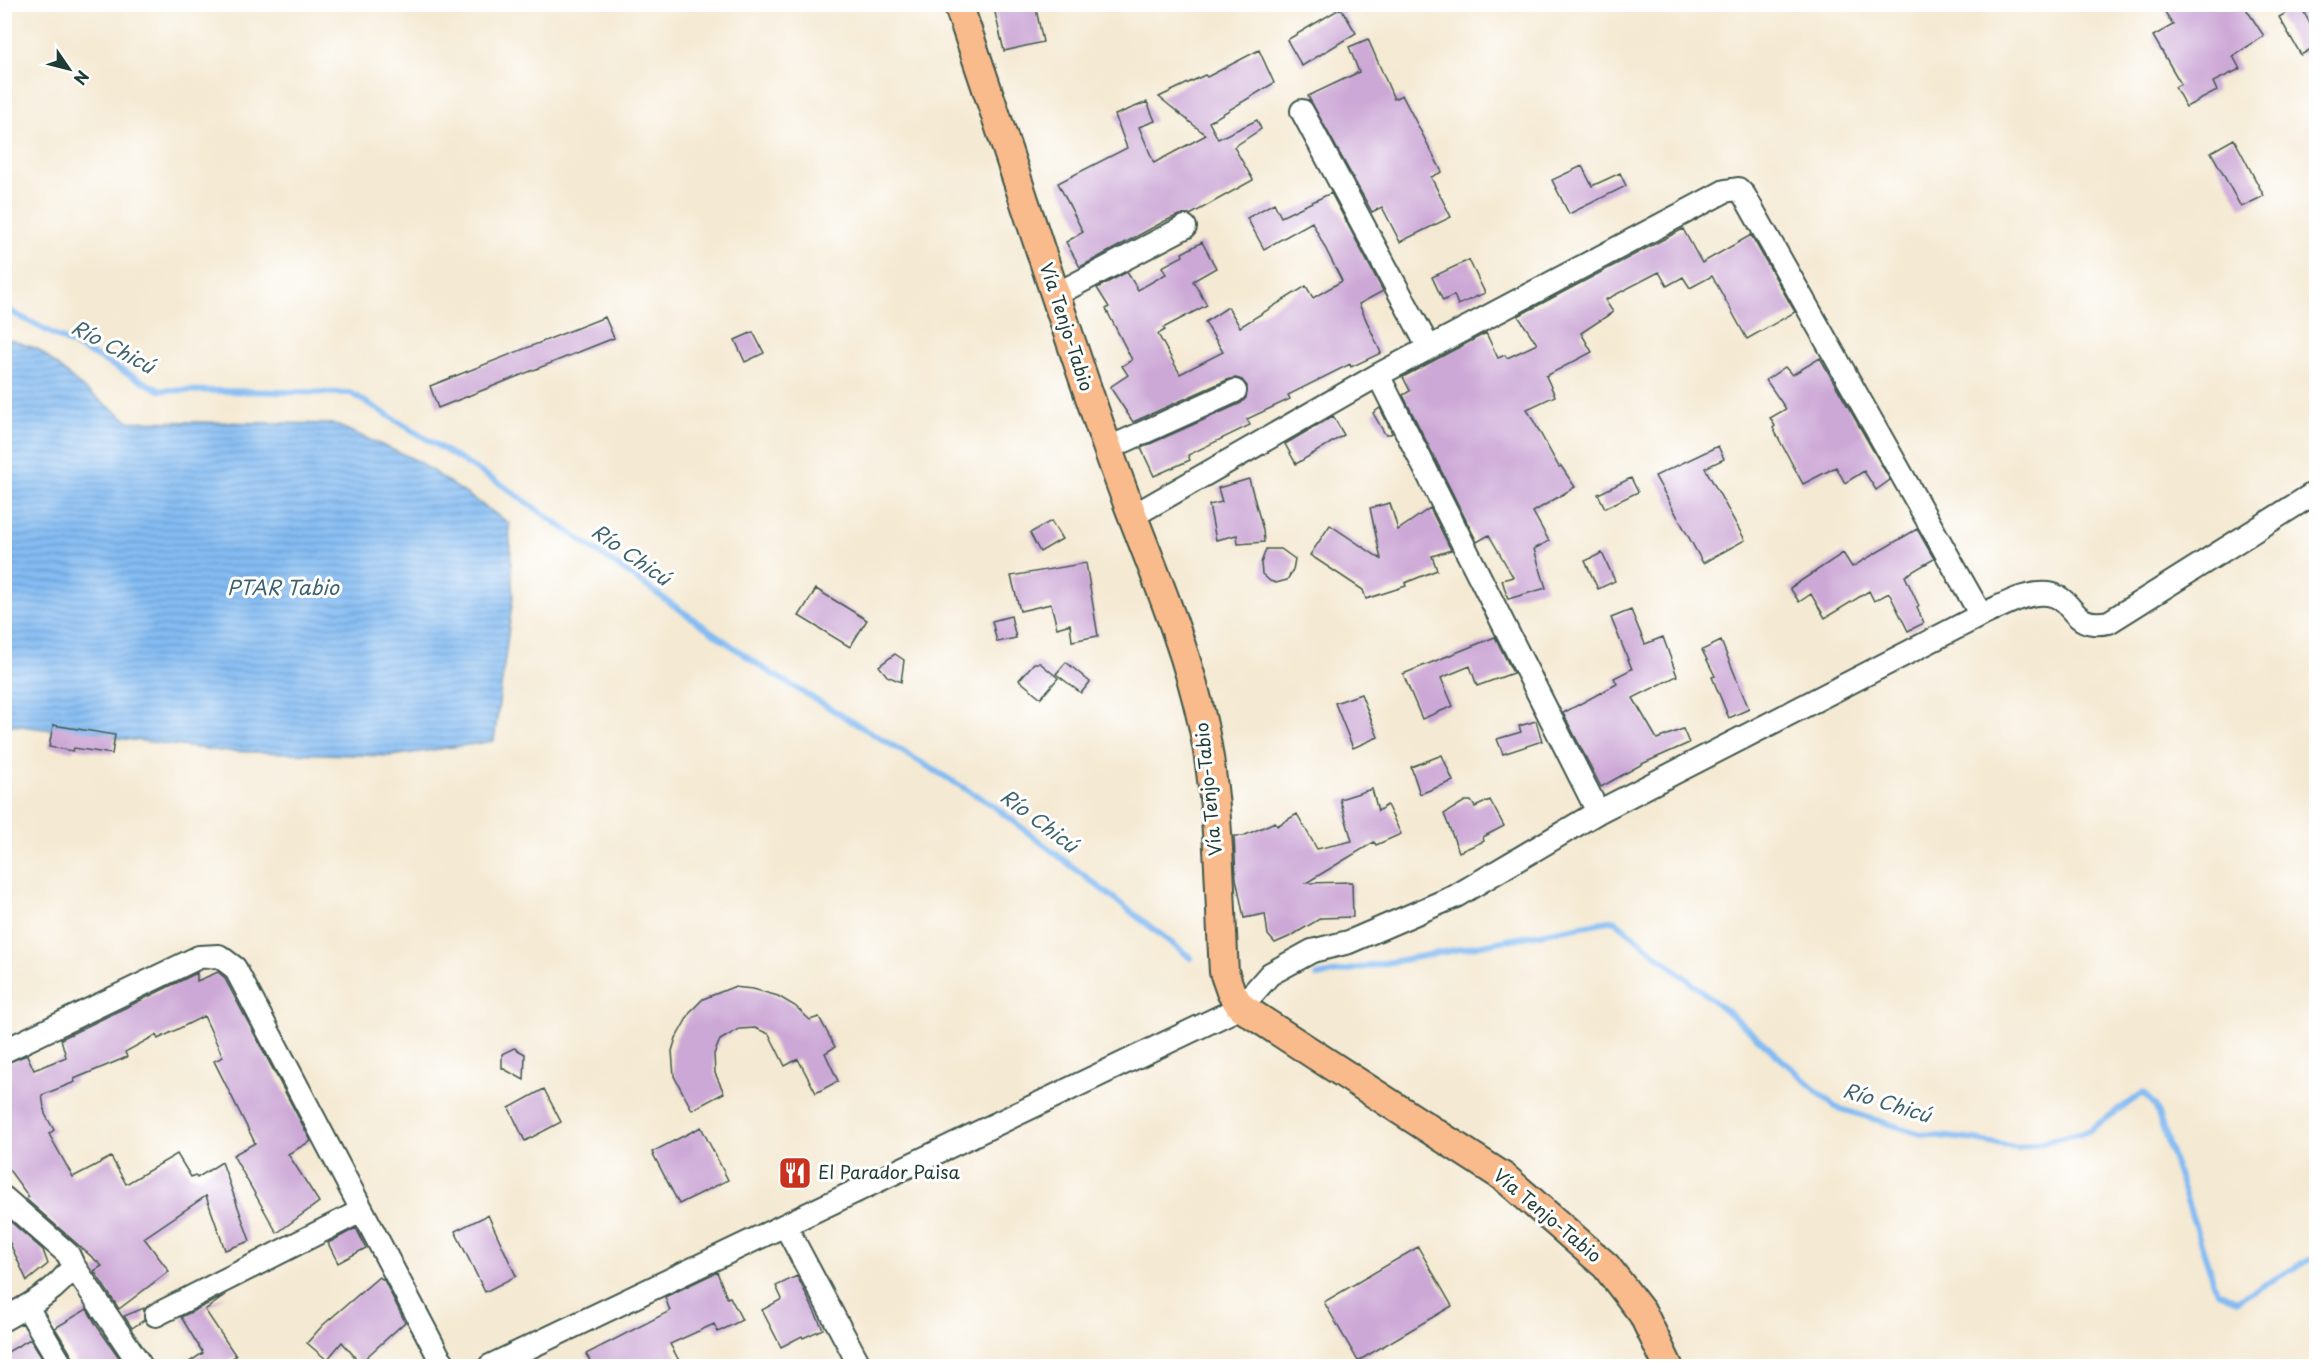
<svg xmlns="http://www.w3.org/2000/svg" width="2321" height="1371" viewBox="0 0 2321 1371" font-family="'Playpen Sans',sans-serif">
	<defs>
		<pattern id="water-rules" width="6" height="5" patternUnits="userSpaceOnUse" patternTransform="scale(1.5)"><rect width="6" height="5" fill="#83bbf3"/><path d="M0 2.5h6" fill="none" stroke="#6b99c6"/></pattern>
	</defs>
	<rect width="100%" height="100%" fill="#fff"/>
	<filter id="ink" filterUnits="userSpaceOnUse"><feTurbulence type="fractalNoise" baseFrequency=".0167" numOctaves="2"/><feDisplacementMap in="SourceGraphic" scale="12" xChannelSelector="R" yChannelSelector="G"/><feConvolveMatrix kernelMatrix="1 2 1 2 8 2 1 2 1" color-interpolation-filters="sRGB"/></filter>
	<filter id="wash" filterUnits="userSpaceOnUse"><feTurbulence type="fractalNoise" baseFrequency=".008" numOctaves="4" result="noise"/><feDisplacementMap in="SourceGraphic" scale="24" xChannelSelector="R" yChannelSelector="G"/><feGaussianBlur stdDeviation="1.35" result="paint"/><feColorMatrix in="noise" values="0 0 0 0 0 0 0 0 0 0 0 0 0 0 0 0 0 1.4 0 .05"/><feComposite in="paint" operator="in"/></filter>
	<g filter="url(#wash)">
		<rect width="100%" height="100%" fill="#f4e9d2"/>
		<!-- water -->
		<path fill="url(#water-rules)" stroke="#517c94" stroke-width="1.5" d="M5,338L38,349L83,388L129,421L334,424L416,460L509,523L513,597L494,741L391,756L222,751L5,724Z"/>
		<g fill="none" stroke-linecap="round" stroke-linejoin="round">
			<!-- stream -->
			<path stroke="#83bbf3" stroke-width="6" d="M4,308L159,390L351,393L502,485L769,672L991,804L1191,958
				M1317,976L1614,920L1742,1024L1835,1107L1921,1134L1975,1140L2018,1148L2088,1131L2143,1093L2155,1105L2217,1292L2237,1300L2316,1256"/>
		</g>
		<g id="blocks">
			<!-- building -->
			<path fill="#cca8d6" d="M993,4H1035L1043,42L1004,51Z
				M2177,4H2243L2264,36L2233,56L2240,69L2213,82L2217,91L2186,107L2175,87L2181,84L2153,36L2173,25L2165,12Z
				M2300,5L2316,35V46L2301,55L2279,17Z
				M1341,8L1356,33L1302,66L1287,40Z
				M1368,39L1394,99L1402,95L1442,172L1431,177L1451,217L1400,242L1382,207L1372,212L1308,96L1359,72L1349,47Z
				M1259,50L1274,83L1209,122L1218,139L1257,120L1261,129L1234,147L1253,180L1190,215H1179L1165,221L1080,267L1066,242L1083,232L1058,183L1127,148L1115,115L1147,102L1155,121L1139,127L1154,163L1206,135L1159,97L1205,75L1207,77Z
				M2234,139L2264,196L2241,207L2211,152Z
				M1582,166L1592,186L1620,173L1626,186L1569,214L1552,180Z
				M1331,193L1383,291L1359,304L1381,353L1351,367L1350,364L1288,395L1290,399L1247,419L1250,425L1188,455L1190,460L1154,476L1141,448L1241,403L1246,398L1247,386L1242,380L1236,378L1229,379L1133,422L1110,387L1128,375L1122,366L1132,360L1106,309L1109,307L1097,288L1127,272L1138,290L1166,274L1162,267L1183,256L1182,253L1202,242L1216,268L1193,281L1207,305L1163,328L1165,330L1158,334L1180,374L1223,352L1205,322L1228,307L1240,327L1306,286L1313,298L1342,281L1312,222L1264,249L1247,218L1274,203L1281,217Z
				M1683,229L1702,263L1751,235L1795,312L1747,339L1712,276L1690,288L1683,277L1667,286L1659,272L1605,300L1613,312L1581,333L1592,352L1546,376L1555,396L1527,409L1559,467L1561,466L1575,487L1533,512L1549,541L1534,549L1546,588L1508,599L1502,580L1513,577L1489,535L1477,542L1403,395L1410,391L1403,377L1486,333L1498,358L1505,355L1507,358L1537,344L1518,316Z
				M1469,260L1485,293L1458,305L1454,295L1443,301L1432,277Z
				M605,317L614,338L438,408L430,386Z
				M753,332L764,353L745,362L735,340Z
				M1820,358L1890,480L1876,490L1864,471L1845,483L1836,467L1803,484L1773,428L1775,426L1770,418L1786,409L1766,380L1785,367L1792,375Z
				M1380,408L1392,433L1391,434H1385L1373,413Z
				M1333,416L1344,435L1296,464L1285,444Z
				M1718,446L1724,459L1705,468L1745,540L1703,563L1655,476Z
				M1631,478L1638,492L1605,508L1598,494Z
				M1249,479L1263,530L1264,542L1238,544L1237,535L1216,540L1209,505L1222,502L1218,488Z
				M1390,503L1398,530L1430,508L1451,550L1432,556L1437,570L1405,583L1406,586L1366,599L1363,590L1310,555L1330,525L1381,559L1370,508Z
				M1051,521L1062,539L1040,552L1030,533Z
				M1917,529L1934,559L1905,576L1919,606L1917,608L1924,623L1908,631L1889,593L1874,601L1869,591L1825,618L1811,594L1799,602L1790,588L1843,553L1852,567Z
				M1266,549H1281L1295,559L1293,570L1287,580L1276,583L1270,581L1262,574L1261,563Z
				M1602,553L1615,581L1598,589L1585,561Z
				M1086,563L1098,636L1072,641L1070,624L1057,628L1051,604L1020,611L1011,576Z
				M816,589L867,620L850,647L799,616Z
				M1631,610L1645,644L1663,637L1677,676L1633,698L1657,739L1683,729L1689,743L1644,763L1601,787L1563,713L1617,684L1614,678L1632,669L1611,618Z
				M1011,616L1016,638L997,642L992,621Z
				M1495,637L1513,673L1477,686L1470,666L1441,678L1453,706L1422,719L1403,674Z
				M1721,641L1749,709L1729,718L1712,677L1715,676L1702,650Z
				M895,654L904,660L901,682L887,676L879,666Z
				M1066,662L1090,682L1081,693L1056,674Z
				M1034,663H1040L1058,678L1041,698L1019,680Z
				M1361,694L1378,737L1353,748L1335,703Z
				M1536,721L1542,741L1503,754L1497,739L1521,732L1519,726Z
				M53,725L115,735L112,754L74,748L73,751L49,747Z
				M1442,755L1453,781L1420,794L1411,767Z
				M1372,789L1378,811L1387,805L1401,834L1376,845L1374,842L1306,883L1352,882L1353,917L1321,918L1291,936L1275,943L1268,935L1265,914L1244,918L1236,878L1234,836H1243L1275,822L1277,826L1297,814L1317,849L1352,841L1340,799Z
				M1490,800L1504,826L1483,837L1484,841L1459,852L1444,814L1465,801H1471L1475,807Z
				M218,972L224,977L311,1141L288,1154L319,1202L277,1233L233,1155L255,1143L214,1061L223,1057L204,1016L158,1039L156,1035L125,1052L127,1057L74,1079L75,1082L42,1095L45,1114L54,1130L49,1134L73,1177L111,1157L126,1184L177,1154L191,1177L195,1175L197,1178L222,1162L250,1241L225,1250L206,1196L144,1238L169,1271L119,1309L94,1271L102,1266L26,1199L29,1197L4,1163V1064L27,1055L34,1070L66,1057L61,1039L197,973V981Z
				M733,987L753,989L778,996L795,1006L810,1020L819,1017L835,1047L825,1053L838,1081L816,1093L798,1059L785,1066L769,1034L755,1028L739,1029L720,1040L714,1054L715,1073L724,1093L692,1110L674,1076L672,1051L676,1038L691,1011L703,999Z
				M514,1048L525,1054L524,1080L502,1068V1054Z
				M544,1089L561,1122L525,1141L509,1108Z
				M701,1127L728,1180L679,1204L652,1152Z
				M488,1215L516,1276L485,1292L455,1231Z
				M4,1216L43,1250L48,1264L27,1281L4,1230Z
				M356,1228L366,1248L338,1263L328,1243Z
				M1418,1247L1452,1306L1358,1361L1324,1302Z
				M717,1272L727,1298L730,1297L742,1320L718,1332L714,1324L670,1344L682,1366H593L586,1354L670,1311L665,1297Z
				M797,1276L823,1329L803,1338L802,1336L781,1347L762,1310L782,1299L776,1286Z
				M379,1277L384,1280L405,1322L360,1363L342,1342L327,1360L307,1343L323,1325Z
				M226,1295L205,1310L236,1356L220,1366H183L203,1353L181,1317Z
				M144,1308V1320L132,1328L124,1316Z
				M87,1309L97,1326L125,1366H75L74,1359L55,1328Z
				M30,1339L47,1366H4V1354Z"/>
		</g>
	</g>
	<g filter="url(#ink)">
		<use href="#blocks" fill-opacity="0" stroke="#3f574c" stroke-width="1.5"/>
		<g fill="none" stroke-linecap="round" stroke-linejoin="round">
			<!-- minor casing -->
			<g stroke="#3f574c" stroke-width="26">
				<path id="minor" d="M1302,111L1429,348
					M1055,295L1185,227
					M1378,375L1598,812
					M1107,449L1235,391
					M1131,517L1378,375L1725,191L1738,189L1744,195L1981,615
					M4,1051L199,957L219,956L235,968L439,1357L446,1366
					M4,1198L68,1254L73,1265L141,1366
					M785,1225L860,1366
					M27,1307L62,1366
					M156,1315L361,1211
					M4,1319C28,1306 60,1289 73,1265
					M490,1366L1241,1007L1270,974L1312,951L1349,942L1456,896L1598,812L1981,615C2001,607 2026,591 2048,594C2076,598 2069,630 2109,622L2316,492"/>
			</g>
			<!-- major casing -->
			<g stroke="#3f574c" stroke-width="32">
				<path id="major" d="M958,4C1010,153 1056,303 1109,452C1140,542 1183,631 1203,725C1220,804 1219,891 1224,972L1231,992L1241,1007L1505,1178L1606,1266L1643,1314L1668,1366"/>
			</g>
			<!-- minor -->
			<use href="#minor" stroke="#fff" stroke-width="22"/>
			<!-- major -->
			<use href="#major" stroke="#fabb8c" stroke-width="28"/>
		</g>
	</g>
	<!-- icons -->
	<defs>
		<g id="restaurant-square" transform="scale(1.725)"><rect x="-9" y="-9" width="18" height="18" rx="4" fill="#c8321e" stroke="#fff"/><path d="M-5-6h1v4h1v-4h1v4h1v-4h1v5L-1.5 .5V6h-2V.5L-5-1ZM5-6V6H3V1.5H1.5Q1.5-4 5-6Z" fill="#fff"/></g>
	</defs>
	<g fill-rule="evenodd">
		<use href="#restaurant-square" x="795" y="1173"/>
	</g>
	<g text-anchor="middle" stroke-width="6" stroke-linejoin="round" paint-order="stroke">
		<!-- street labels -->
		<g font-size="18" fill="#1f3d34" stroke="#fff">
			<text transform="translate(1066 327) rotate(72)" y="6">Vía Tenjo-Tabio</text>
			<text transform="translate(1209 789) rotate(-96)" y="6">Vía Tenjo-Tabio</text>
			<text transform="translate(1547 1216) rotate(40)" y="6">Vía Tenjo-Tabio</text>
		</g>
		<!-- poi labels -->
		<g font-size="18" fill="#1f3d34" stroke="#fff" text-anchor="start">
			<text x="818" y="1179">El Parador Paisa</text>
		</g>
		<!-- water labels -->
		<g font-size="20" font-style="italic" fill="#3d636d" stroke="#fff">
			<text transform="translate(113 347) rotate(28)" y="7">Río Chicú</text>
			<text transform="translate(631 555) rotate(35)" y="7">Río Chicú</text>
			<text x="283" y="595">PTAR Tabio</text>
			<text transform="translate(1039 821) rotate(37)" y="7">Río Chicú</text>
			<text transform="translate(1887 1103) rotate(17)" y="7">Río Chicú</text>
		</g>
	</g>
	<!-- margin -->
	<rect width="2321" height="1371" fill="none" stroke="#fff" stroke-width="24"/>
	<!-- north arrow -->
	<g transform="translate(69 69) rotate(125)" stroke="#ffffff" stroke-width="4.5" paint-order="stroke">
	<path d="M0-4.5L10 22L0 15L-10 22Z" fill="#1f3d34"/>
	<text y="-9" font-size="16" font-weight="bold" text-anchor="middle" fill="#1f3d34">N</text>
	</g>
</svg>
